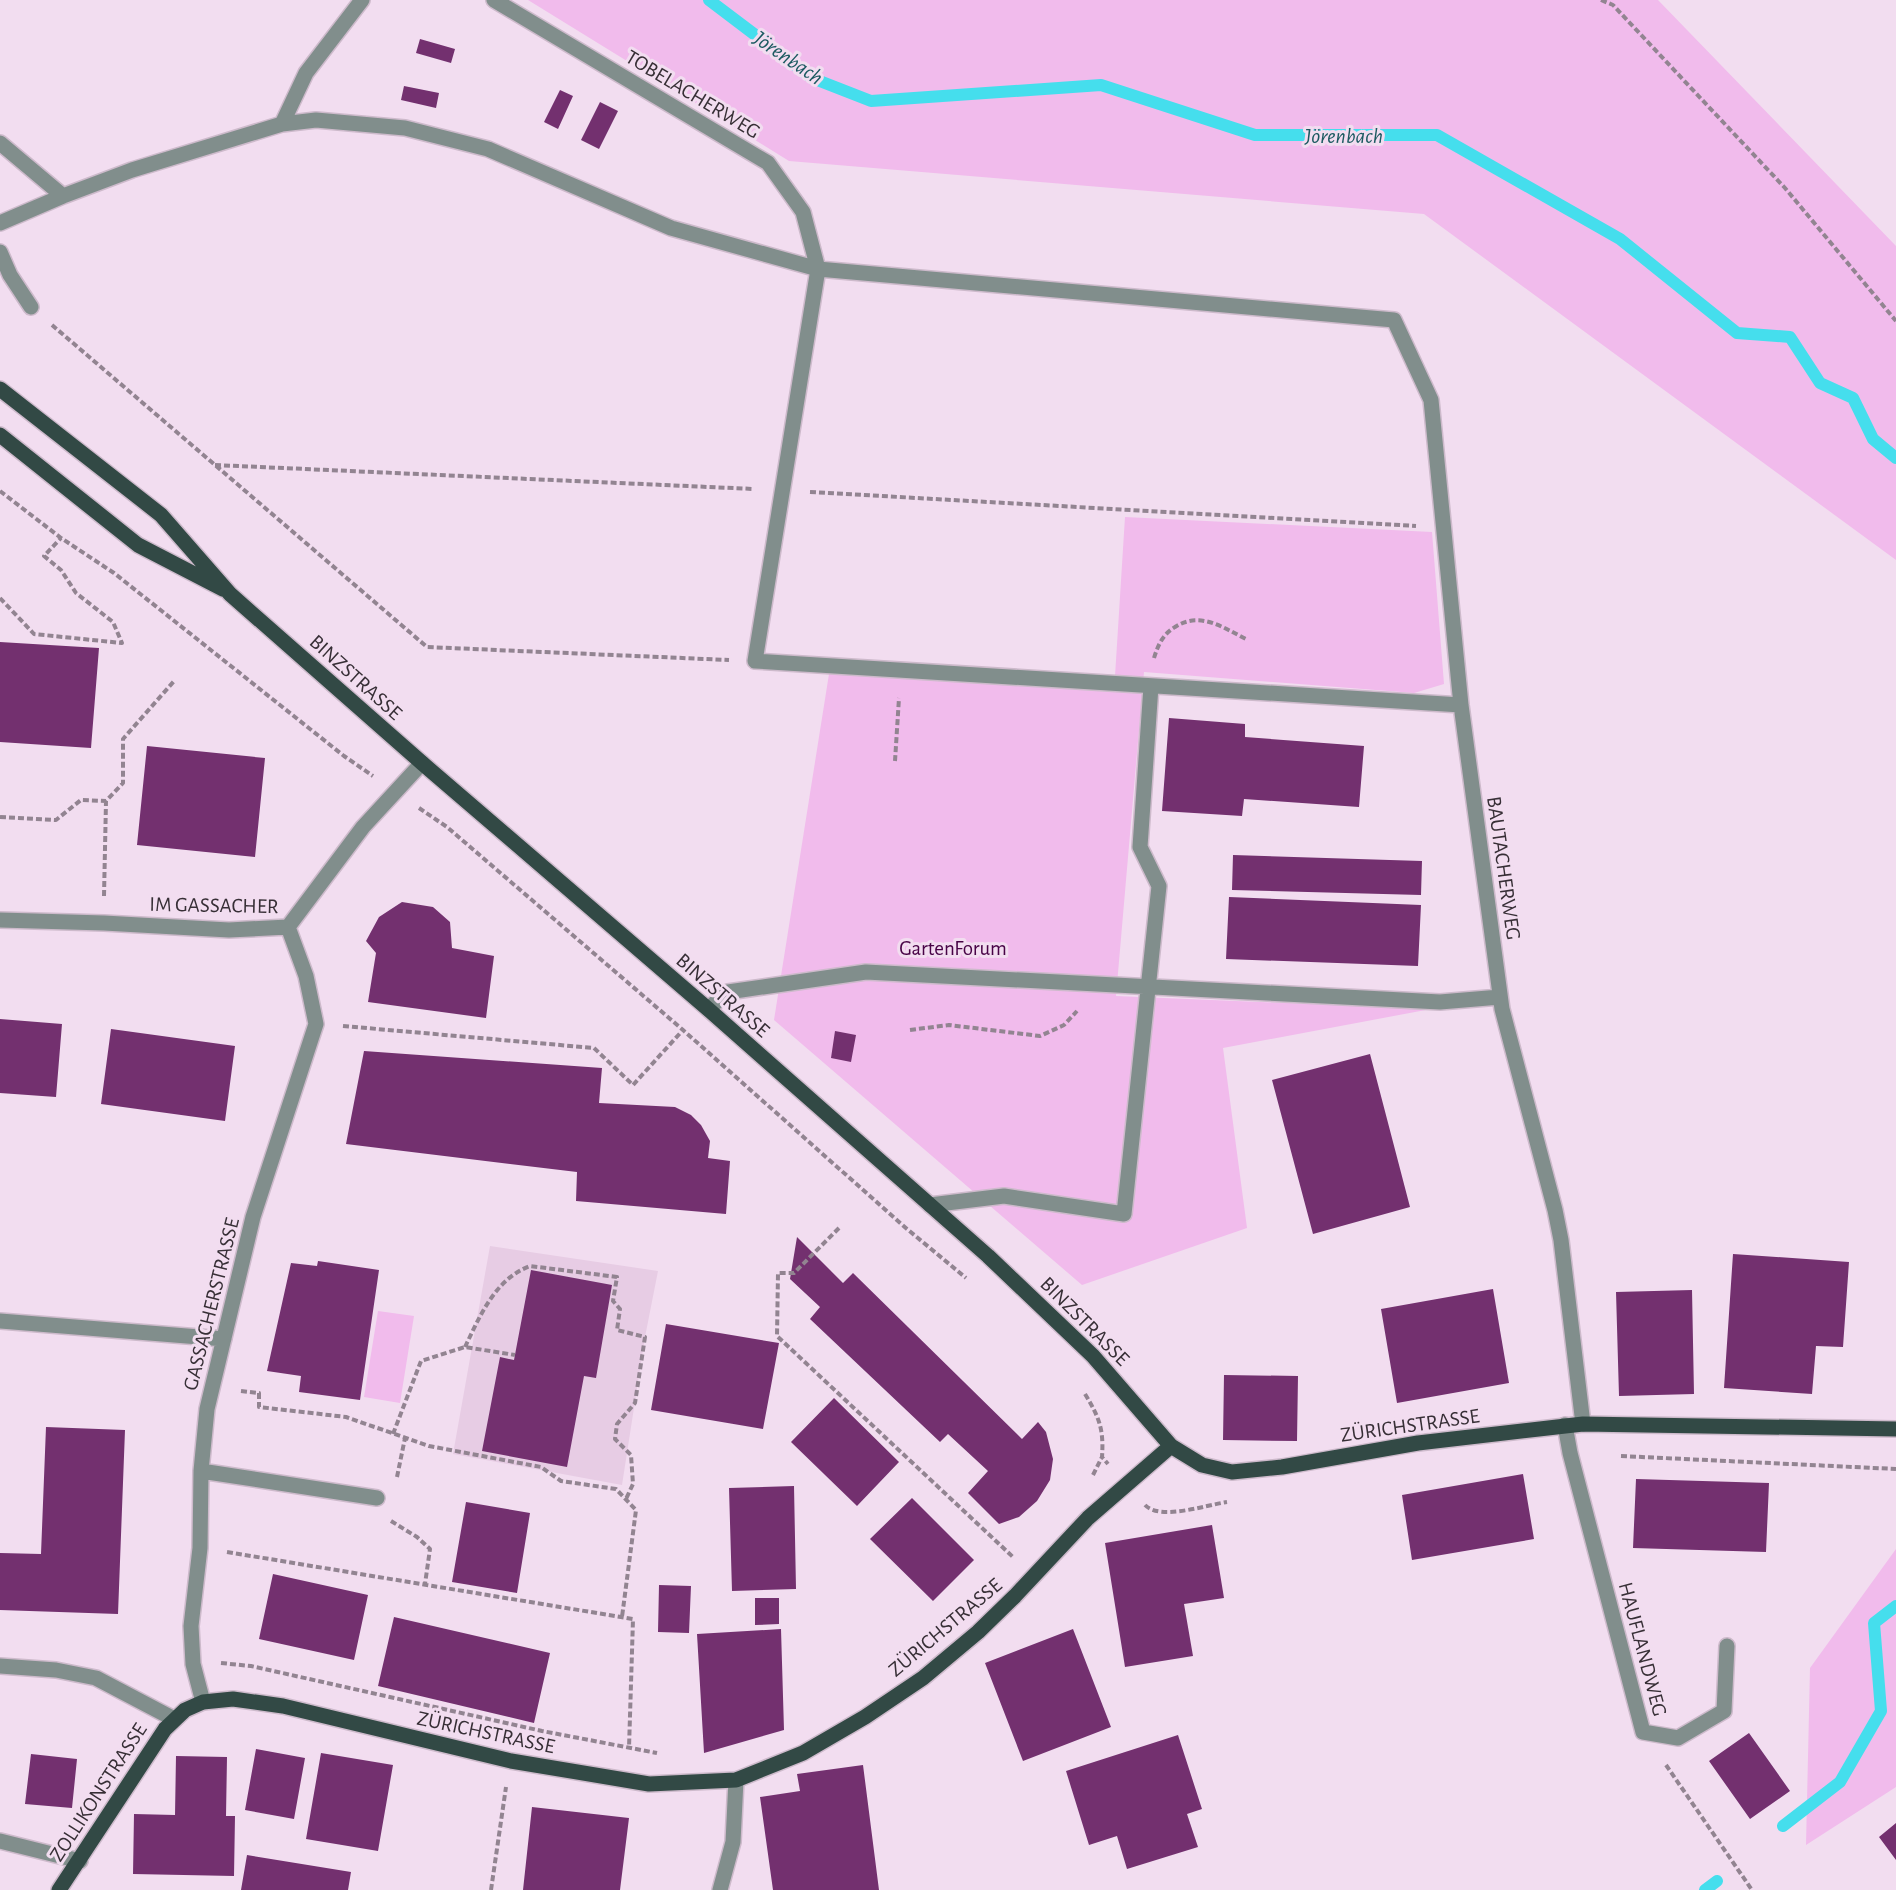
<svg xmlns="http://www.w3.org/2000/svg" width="1896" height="1890" viewBox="0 0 1896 1890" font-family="'Alegreya Sans',sans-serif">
	<rect width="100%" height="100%" fill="#f2ddf0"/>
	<!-- built -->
	<path fill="#e7cce4" d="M490,1246L658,1271L645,1337L622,1485L453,1454Z"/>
	<!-- green -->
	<path fill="#f1bbec" d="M528,0H1658L1896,246V560L1424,214L789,161Z
		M1125,517L1432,532L1444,684L1414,693L1144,672L1116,996L1431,1009L1223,1048L1247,1228L1082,1285L774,1020L829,674L1114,692Z
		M378,1311L414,1316L400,1403L364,1397Z
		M1896,1549V1787L1806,1845L1810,1668Z"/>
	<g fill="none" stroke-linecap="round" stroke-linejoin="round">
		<!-- stream -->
		<path stroke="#45deed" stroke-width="12" d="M709,0L812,78L871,101L1101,85L1255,135H1437L1620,239L1737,333L1790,337L1820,383L1853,398L1873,439L1896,458
			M1783,1826L1840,1782L1881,1711L1874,1623L1896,1606
			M1705,1890L1717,1881"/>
	</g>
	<!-- building -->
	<path fill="#73306f" d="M420,39L455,49L451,63L416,53Z
		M404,86L439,93L436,108L401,100Z
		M560,90L573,96L558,129L544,122Z
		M600,102L618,111L599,149L581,140Z
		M0,642L99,648L91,748L0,742Z
		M1169,718L1245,724V737L1364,746L1359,807L1244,799L1242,816L1162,811Z
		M147,746L265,758L255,857L137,845Z
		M1233,855L1422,861L1421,895L1232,890Z
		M1229,897L1421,905L1418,966L1226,959Z
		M402,902L433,907L450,922L452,948L494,956L486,1018L368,1002L376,953L366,941L379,917Z
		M0,1019L62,1024L56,1097L0,1093Z
		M111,1029L235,1046L225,1121L101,1104Z
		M835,1031L856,1035L851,1062L831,1058Z
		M364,1051L602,1068L599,1103L675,1107L691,1115L701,1125L710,1141L708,1158L730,1161L726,1214L576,1201L577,1172L346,1144Z
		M1370,1054L1410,1207L1313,1234L1272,1080Z
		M797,1237L843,1283L853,1273L1022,1439L1038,1422L1046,1432L1053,1459L1050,1480L1037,1501L1019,1517L999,1524L968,1493L988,1471L948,1434L940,1442L810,1319L820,1307L790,1279Z
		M1733,1254L1849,1262L1843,1347L1816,1346L1812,1394L1724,1388Z
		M318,1261L379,1270L360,1400L299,1392L301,1376L267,1371L291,1263L317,1266Z
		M531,1270L612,1285L596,1378L584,1376L567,1467L482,1451L500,1357L514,1360Z
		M1493,1289L1509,1383L1397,1403L1381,1309Z
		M1692,1290L1694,1394L1619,1396L1616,1292Z
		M666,1324L779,1343L763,1429L651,1410Z
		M1224,1375L1298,1376L1297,1441L1223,1440Z
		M834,1398L899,1462L857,1506L791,1442Z
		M46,1427L125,1430L118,1614L0,1610V1553L41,1554Z
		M1523,1474L1534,1539L1412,1560L1402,1495Z
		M1636,1479L1769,1483L1766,1552L1633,1548Z
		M794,1486L796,1589L732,1591L729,1488Z
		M912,1498L974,1560L933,1601L870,1539Z
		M466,1502L530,1513L517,1593L452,1582Z
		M1212,1525L1224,1598L1184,1604L1193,1656L1125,1667L1105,1543Z
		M273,1574L368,1595L354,1660L259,1639Z
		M659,1585L691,1586L689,1633L658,1632Z
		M755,1598H779V1624L755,1625Z
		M394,1617L550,1653L534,1723L378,1686Z
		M781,1629L784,1730L704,1753L697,1634Z
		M1073,1629L1111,1727L1023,1761L985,1663Z
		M1749,1733L1790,1791L1750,1819L1709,1761Z
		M1178,1735L1202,1809L1187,1814L1198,1847L1127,1869L1117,1836L1089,1845L1066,1771Z
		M256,1749L305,1758L294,1819L245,1810Z
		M321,1753L393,1765L378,1851L306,1839Z
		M31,1754L77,1759L72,1808L25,1804Z
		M176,1756L227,1757L226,1816H235L234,1876L133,1874L134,1814L175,1815Z
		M863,1765L879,1890H773L760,1797L800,1791L797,1774Z
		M532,1807L629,1818L620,1890H523Z
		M1896,1823V1860L1879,1837Z
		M247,1855L351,1872L348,1890H241Z"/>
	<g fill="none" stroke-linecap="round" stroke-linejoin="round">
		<!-- minor casing -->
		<g stroke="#cdbacb" stroke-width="18">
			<path id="minor" d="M494,0L768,163L803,212L818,269L755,661L1461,705
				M282,124L306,73L362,0
				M0,143L63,196
				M0,223L63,196L132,170L282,124L316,120L405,128L488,149L671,228L818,269L1394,320L1431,400L1461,705L1502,1009L1555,1210L1561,1240L1583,1424
				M0,252L10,275L31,307
				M0,920L104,923L229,930L288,927L363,827L422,763
				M708,1009L728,992L866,972L1440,1002L1500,997
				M930,1205L1004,1196L1124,1214L1159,886L1140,847L1151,686
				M0,1321L224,1339
				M1565,1425L1570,1453L1643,1732L1678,1738L1724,1711L1727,1646
				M201,1471L377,1498
				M0,1666L56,1670L96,1678L174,1719
				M203,1702L193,1664L191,1626L200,1548L201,1471L207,1409L253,1217L316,1024L306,976L288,927
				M0,1841L80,1861
				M720,1890L733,1842L736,1780"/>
		</g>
		<!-- major casing -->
		<g stroke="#cdbacb" stroke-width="18">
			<path id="major" d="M0,389L161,515L230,594L422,763L708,1009L988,1256L1093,1356L1171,1446L1202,1465L1232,1472L1282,1467L1418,1443L1583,1424L1896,1429
				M0,435L138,545L223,589
				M59,1890L165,1729L185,1710L203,1702L233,1699L283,1706L511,1761L649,1784L736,1780L803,1753L865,1717L923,1678L978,1632L1015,1596L1088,1518L1171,1446"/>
		</g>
		<!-- path -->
		<path stroke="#928491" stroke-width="4" stroke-dasharray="6 3" stroke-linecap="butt" d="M1601,0L1613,5L1785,188L1896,321
			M52,325L427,647L729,660
			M215,465L754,489
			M0,491L61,538L114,573L344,756L373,776
			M810,492L1416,526
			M0,598L34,634L122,643L113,622L76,593L61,570L44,556L61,538
			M1154,658C1158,645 1163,634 1175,627C1200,611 1222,627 1246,639
			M895,761L899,698
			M419,808L447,827L683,1030L907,1229L966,1278
			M0,817L56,820L81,800L106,801L123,783V739L175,680
			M104,896L106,801
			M343,1026L594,1048L633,1085L683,1030
			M910,1030L949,1025L1040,1036L1064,1025L1077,1011
			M839,1228L794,1273H778L777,1336L1013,1557
			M465,1347C480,1316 495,1279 530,1266L617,1277L613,1301L620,1309L617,1330L645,1337L635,1403L617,1424L615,1439L631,1455L633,1484L626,1499
			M241,1391L259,1393V1407L346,1417L429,1446L541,1467L561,1481L616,1489L636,1510L622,1617
			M1085,1394C1099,1417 1104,1429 1102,1457L1108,1464
			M393,1434L421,1361L465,1347L515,1355
			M1621,1456L1896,1469
			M1093,1475L1102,1457
			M397,1477L405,1438
			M1145,1505C1160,1521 1206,1505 1227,1502
			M391,1521L417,1537L430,1549L425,1584
			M227,1552L633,1619L629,1748
			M221,1663L251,1666L542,1731L657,1753
			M1666,1765L1752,1890
			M491,1890L506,1787"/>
		<!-- minor -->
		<use href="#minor" stroke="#818e8c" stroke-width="15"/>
		<!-- major -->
		<use href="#major" stroke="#324945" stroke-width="15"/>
	</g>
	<g text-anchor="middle" stroke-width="6" stroke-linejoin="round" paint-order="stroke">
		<!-- street labels -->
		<g font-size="21" fill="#372f36" stroke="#f2ddf0">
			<text transform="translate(693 94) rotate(31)" y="7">TOBELACHERWEG</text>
			<text transform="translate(356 677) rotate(42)" y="7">BINZSTRASSE</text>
			<text transform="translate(1504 868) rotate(82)" y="7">BAUTACHERWEG</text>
			<text transform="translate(214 905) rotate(1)" y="7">IM GASSACHER</text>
			<text transform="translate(723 995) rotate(41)" y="7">BINZSTRASSE</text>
			<text transform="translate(211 1304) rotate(-76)" y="7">GASSACHERSTRASSE</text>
			<text transform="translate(1085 1321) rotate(45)" y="7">BINZSTRASSE</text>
			<text transform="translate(1410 1425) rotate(-8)" y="7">ZÜRICHSTRASSE</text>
			<text transform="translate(945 1627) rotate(-40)" y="7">ZÜRICHSTRASSE</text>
			<text transform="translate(1643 1649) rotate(75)" y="7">HAUFLANDWEG</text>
			<text transform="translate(486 1732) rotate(12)" y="7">ZÜRICHSTRASSE</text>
			<text transform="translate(98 1792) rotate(-57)" y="7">ZOLLIKONSTRASSE</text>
		</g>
		<!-- park labels -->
		<g font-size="21" fill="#480346" stroke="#f2ddf0">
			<text x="953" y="955">GartenForum</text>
		</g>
		<!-- water labels -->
		<g font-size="22" font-style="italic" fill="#1b5960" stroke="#f2ddf0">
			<text transform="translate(789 57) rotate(34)" y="8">Jörenbach</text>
			<text x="1344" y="143">Jörenbach</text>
		</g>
	</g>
</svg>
